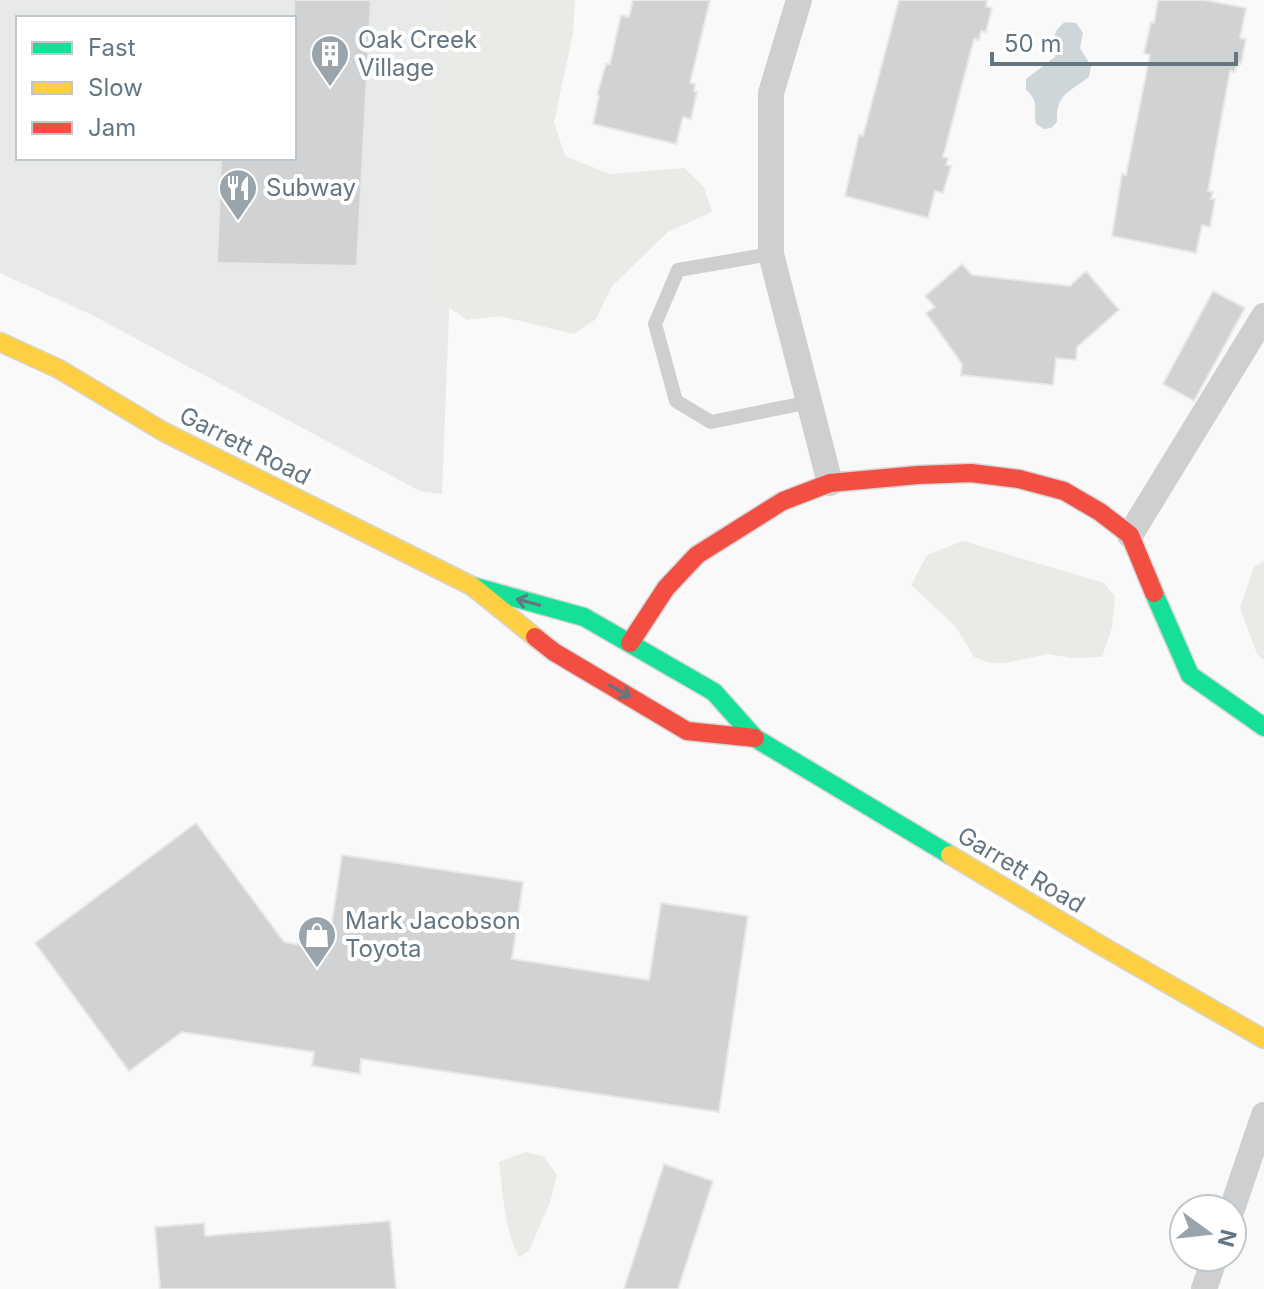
<svg xmlns="http://www.w3.org/2000/svg" width="1264" height="1289" viewBox="0 0 1264 1289" font-family="Inter,sans-serif">
	<rect width="100%" height="100%" fill="#f9f9f9"/>
	<!-- built -->
	<path fill="#e8e9e9" fill-rule="evenodd" d="M0,0H461L442,494L420,491L92,315L0,273ZM18,18H294V158H18Z"/>
	<!-- green -->
	<path fill="#e8ebe6" d="M443,0H575L573,33L554,122L565,156L610,174L684,168L704,187L712,212L668,232L612,286L596,319L574,334L500,316L467,320L434,297L439,265L433,191Z
		M963,541L1104,583L1115,597L1112,627L1102,657L1071,658L1048,654L1005,663H990L974,657L956,627L911,585L927,555Z
		M1264,561V660L1257,654L1240,608L1254,567Z
		M525,1152L543,1156L557,1175L550,1202L529,1251L519,1257C504,1229 503,1194 499,1162Z"/>
	<!-- water -->
	<path fill="#ced6d9" d="M1065,22L1076,23L1083,33L1080,48L1091,66L1089,77C1068,93 1056,94 1057,122L1051,128L1044,129L1036,124C1033,110 1040,101 1026,90V79L1055,57C1058,39 1048,35 1065,22Z"/>
	<!-- building -->
	<path fill="#d0d2d3" stroke="#e8e8e8" stroke-width="2" d="M294,0H371L357,266L217,263L221,158H294Z
		M633,0H710L690,83L695,84L694,91L697,92L691,119L683,117L676,144L593,124L599,96L597,95L606,64H610L621,15L629,17Z
		M899,0H987L986,6L992,8L986,32L981,31L979,40L974,39L943,157L948,158L946,165L951,166L943,193L935,191L928,218L845,196L859,135L863,136Z
		M1158,0H1204L1246,8L1240,38L1246,39L1241,64L1237,63L1235,72L1230,71L1208,191L1213,192L1211,199H1215L1210,227L1202,225L1196,253L1112,236L1122,174L1126,175L1150,55L1144,53L1151,22L1154,23Z
		M962,264L972,275L1070,286L1086,271L1119,310L1077,347L1076,360L1056,358L1053,385L961,375L962,364L926,313L935,307L925,296Z
		M1213,291L1245,308L1194,401L1163,384Z
		M196,823L284,942L328,949L342,855L523,882L512,959L649,980L661,903L748,916L719,1112L361,1059L360,1074L312,1066L314,1052L182,1032L129,1071L35,943Z
		M664,1164L713,1181L678,1289H624Z
		M390,1221L396,1289H160L155,1227L204,1223L205,1236Z"/>
	<g fill="none" stroke-linecap="round" stroke-linejoin="round">
		<!-- fast casing -->
		<g stroke="#d5d6d7" stroke-width="21">
			<path id="fast" d="M472,586L584,617L714,692L755,738L950,855
				M1154,593L1190,675L1264,727"/>
		</g>
		<!-- slow casing -->
		<g stroke="#d5d6d7" stroke-width="21">
			<path id="slow" d="M0,342L59,369L164,432L472,586L535,637
				M950,855L1102,946L1264,1039"/>
		</g>
		<!-- jam casing -->
		<g stroke="#d5d6d7" stroke-width="21">
			<path id="jam" d="M535,637L554,652L687,731L755,738
				M630,643L666,588L697,555L783,501L830,483L918,475L971,473L1019,479L1064,491L1100,512L1130,535L1154,593"/>
		</g>
		<!-- lane -->
		<path stroke="#cecfd0" stroke-width="14" d="M771,254L678,270L655,324L676,401L711,422L810,402"/>
		<!-- street -->
		<path stroke="#cecfd0" stroke-width="26" d="M799,0L771,93V254L830,483
			M1130,535L1264,316
			M1232,1209L1264,1115
			M1204,1289L1215,1257"/>
		<!-- fast -->
		<use href="#fast" stroke="#16e098" stroke-width="18"/>
		<!-- slow -->
		<use href="#slow" stroke="#ffcf43" stroke-width="18"/>
		<!-- jam -->
		<use href="#jam" stroke="#f24e42" stroke-width="18"/>
	</g>
	<!-- one-way arrows -->
	<defs><path id="oneway-shaft" d="M-6 0H5M1.5-3L5.5 0L1.5 3" fill="none" stroke-width="1.6" stroke-linecap="round" stroke-linejoin="round" transform="scale(2)"/></defs>
	<g stroke="#657683">
		<use href="#oneway-shaft" transform="translate(528 602) rotate(-165)"/>
		<use href="#oneway-shaft" transform="translate(620 691) rotate(30)"/>
	</g>
	<!-- icons -->
	<defs>
		<g id="building-pin" transform="scale(2)"><path d="M0 17L-7.5 6A9.5 9.5 0 1 1 7.5 6Z" fill="#99a4ac" stroke="#fff"/><path d="M-4-6H4V6H1V3H-1V6H-4ZM-2.5-4.3h1.7v1.8h-1.7ZM.8-4.3h1.7v1.8H.8ZM-2.5-1h1.7V.8h-1.7ZM.8-1h1.7V.8H.8Z" fill="#fff"/></g>
		<g id="restaurant-pin" transform="scale(2)"><path d="M0 17L-7.5 6A9.5 9.5 0 1 1 7.5 6Z" fill="#99a4ac" stroke="#fff"/><path d="M-5-6h1v4h1v-4h1v4h1v-4h1v5L-1.5 .5V6h-2V.5L-5-1ZM5-6V6H3V1.5H1.5Q1.5-4 5-6Z" fill="#fff"/></g>
		<g id="shop-pin" transform="scale(2)"><path d="M0 17L-7.5 6A9.5 9.5 0 1 1 7.5 6Z" fill="#99a4ac" stroke="#fff"/><path d="M-5-2.5h2.3a2.7 3.5 0 0 1 5.4 0H5L5.5 6h-11ZM-1.5-2.5h3a1.5 2.3 0 0 0-3 0Z" fill="#fff"/></g>
	</defs>
	<g fill-rule="evenodd">
		<use href="#building-pin" x="330" y="54"/>
		<use href="#restaurant-pin" x="238" y="188"/>
		<use href="#shop-pin" x="317" y="935"/>
	</g>
	<g text-anchor="middle" stroke-width="8" stroke-linejoin="round" paint-order="stroke">
		<!-- poi labels -->
		<g font-size="24" fill="#657683" stroke="#fff" text-anchor="start">
			<text x="358" y="48">Oak Creek<tspan x="358" dy="28">Village</tspan></text>
			<text x="266" y="196">Subway</text>
			<text x="345" y="929">Mark Jacobson<tspan x="345" dy="28">Toyota</tspan></text>
		</g>
		<!-- street labels -->
		<g font-size="24" fill="#657683" stroke="#fff">
			<text transform="translate(245 446) rotate(27)" y="8">Garrett Road</text>
			<text transform="translate(1021 870) rotate(31)" y="8">Garrett Road</text>
		</g>
	</g>
	<!-- legend -->
	<rect x="16" y="16" width="280" height="144" fill="#ffffff" stroke="#c1c8cd" stroke-width="2"/>
	<rect x="32" y="42" width="40" height="12" fill="#16e098" stroke="#c1c8cd" stroke-width="2"/>
	<text x="88" y="56" font-size="24" fill="#657683">Fast</text>
	<rect x="32" y="82" width="40" height="12" fill="#ffcf43" stroke="#c1c8cd" stroke-width="2"/>
	<text x="88" y="96" font-size="24" fill="#657683">Slow</text>
	<rect x="32" y="122" width="40" height="12" fill="#f24e42" stroke="#c1c8cd" stroke-width="2"/>
	<text x="88" y="136" font-size="24" fill="#657683">Jam</text>
	<!-- north arrow -->
	<g transform="translate(1208 1233) rotate(105)"><circle r="38" fill="#ffffff" stroke="#c1c8cd" stroke-width="2"/>
	<path d="M0-6L14 30L0 20L-14 30Z" fill="#99a4ac"/>
	<text y="-12" font-size="22" font-weight="bold" text-anchor="middle" fill="#657683">N</text>
	</g>
	<!-- scale -->
	<path d="M992 52v12h244v-12" fill="none" stroke="#657683" stroke-width="4"/>
	<text x="1004" y="52" font-size="24" fill="#657683" stroke="#ffffff" stroke-width="6" paint-order="stroke">50 m</text>
</svg>
